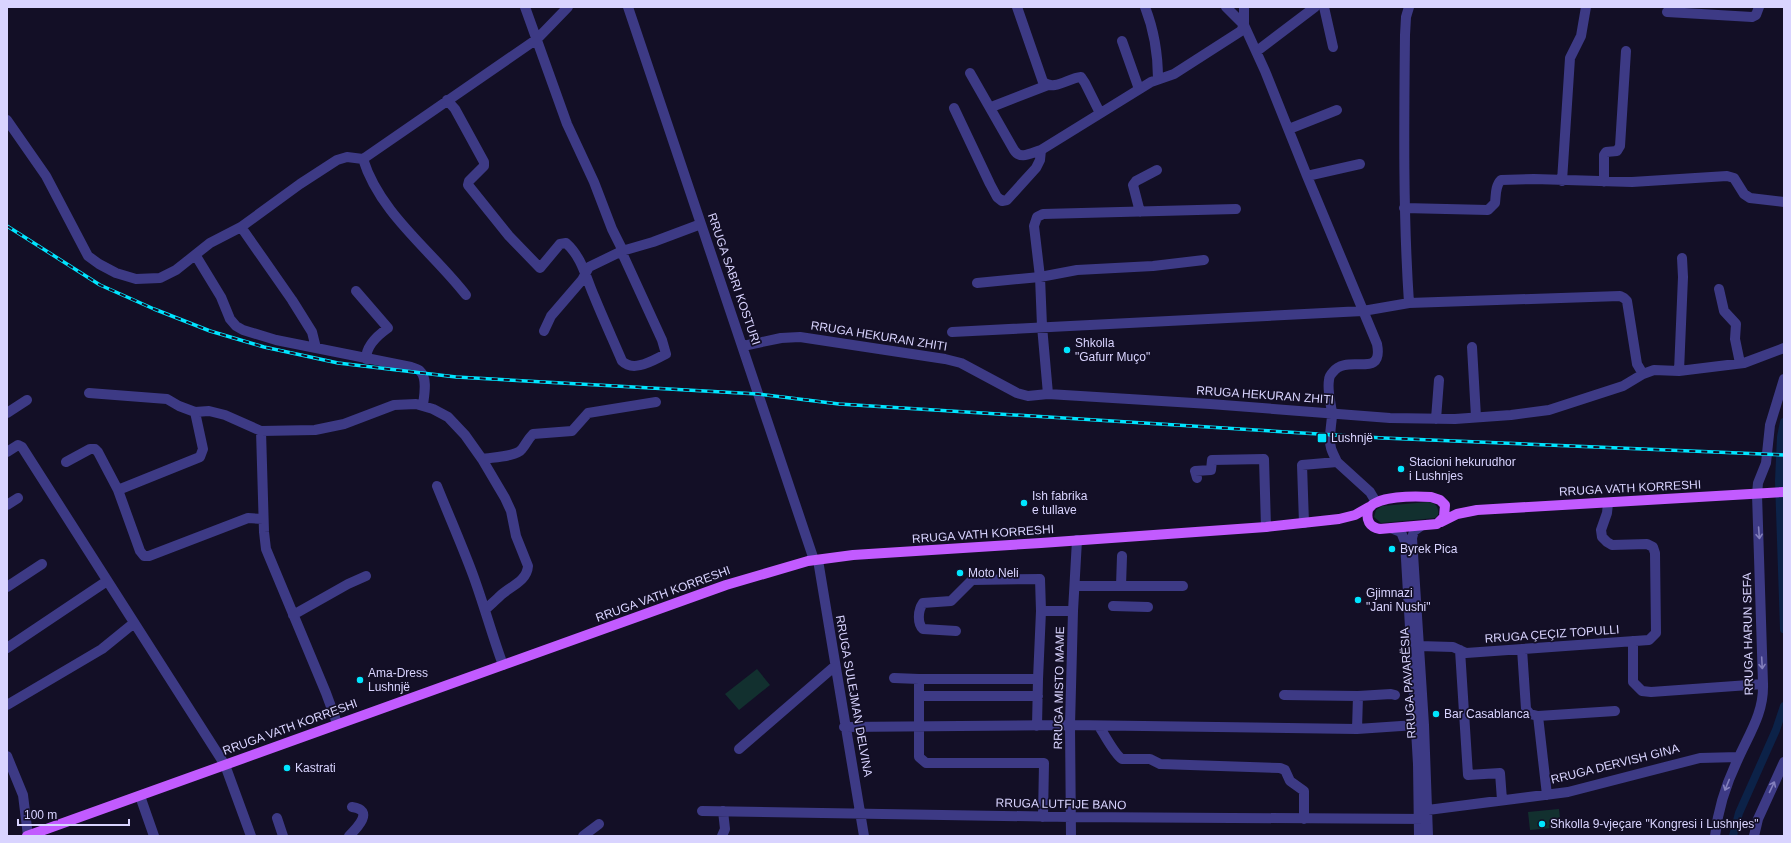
<svg xmlns="http://www.w3.org/2000/svg" width="1791" height="843" viewBox="0 0 1791 843" font-family="Helvetica,sans-serif">
	<rect width="100%" height="100%" fill="#130f26"/>
	<!-- green -->
	<path fill="#12302f" d="M1428,502C1436,503 1439,507 1438,515L1435,518L1381,523L1374,517L1376,510L1382,506Z
		M757,669L770,685L739,710L725,694Z
		M1559,809L1561,827L1530,830L1528,812Z"/>
	<g fill="none" stroke-linecap="round" stroke-linejoin="round">
		<!-- canal -->
		<path stroke="#0c2248" stroke-width="8" d="M1784,422L1781,437L1779,481L1784,629
			M1733,836L1739,813L1776,730L1784,706"/>
		<!-- minor -->
		<path stroke="#3d3a85" stroke-width="10" d="M628,7L814,560
			M1017,7L1043,82C1055,91 1068,78 1081,77L1085,83L1100,113
			M1145,7C1154,30 1158,54 1158,79
			M1244,7V25L1265,71L1307,176L1377,344C1384,380 1347,353 1333,372C1331,374 1329,377 1329,380C1327,391 1331,402 1332,414C1332,424 1328,437 1331,448C1332,452 1335,457 1337,462
			M1324,7L1333,47
			M1409,7L1406,17L1405,35C1404,125 1403,214 1409,303
			M1667,12L1752,17L1756,15L1759,7
			M1122,41L1139,89
			M1257,51L1315,7
			M970,73L1014,150C1020,160 1031,153 1041,150L1151,82L1174,74L1241,31L1244,25L1226,7
			M447,100L455,109L484,162V166L469,181L468,185L509,236L540,268L560,244L566,243C582,257 586,278 594,296C603,318 613,340 622,361C634,373 653,360 666,354L662,340L623,255L621,247L612,229L594,182L567,124L525,7
			M994,106L1048,85
			M954,108L990,184L997,197L1002,201L1007,200L1036,168L1040,160L1041,150
			M7,120L46,176L88,256L99,264L116,273L136,279L160,278L176,270L210,243L241,227L300,184L337,160L347,157L363,159L537,39L568,7
			M1289,129L1337,110
			M363,159C380,214 432,251 466,295
			M1307,176L1360,164
			M1562,181L1570,58L1581,36L1586,7
			M1604,182V155L1606,152L1617,151L1620,146L1626,51
			M1404,208L1488,210L1495,203C1496,196 1495,186 1501,180L1534,179L1632,182L1727,176L1734,178L1744,194L1750,198L1784,202
			M1140,212L1133,185L1136,181L1157,170
			M241,227L292,300L312,332L316,348
			M196,256L221,297L230,319L236,326L243,330L276,340L411,367C413,368 418,369 420,371C428,378 424,396 423,405
			M977,283L1040,277L1077,270L1153,266L1204,260
			M1719,289L1724,311L1736,324L1735,339L1740,363
			M356,291L388,328C378,335 366,345 366,359
			M544,331L551,316L582,280L589,267L622,251L653,242L701,224
			M952,332L1363,311L1409,303L1620,296L1624,298L1627,301L1637,364L1643,374
			M743,346L781,338L800,337L945,359L961,363L1017,393L1028,396L1048,394L1210,404L1390,418L1455,419L1511,415L1549,410L1623,386L1643,374L1654,370L1679,371L1744,363L1784,348
			M1472,347L1476,417
			M1679,371L1683,277L1682,258
			M89,393L167,399L179,406L195,412L209,411L225,415L261,431L315,430L344,424L394,405L416,404L433,409L448,417L465,435L482,459L505,498L511,511L516,536L528,566C527,581 511,586 501,595C496,600 490,605 485,610
			M1048,394L1042,326L1040,277L1034,226L1037,217L1043,214L1236,209
			M7,413L27,400
			M1436,419L1439,380
			M261,431L264,532L266,549L326,693L337,723
			M7,452L18,445L22,447L225,765L251,836
			M482,459C492,457 516,457 522,449C526,444 528,439 533,434L572,431L588,413L656,402
			M66,462L90,449H95L98,452L118,490L140,551L144,556H149L248,518L263,519
			M1197,478L1195,471L1211,470L1212,460L1264,459L1266,527
			M437,486C449,516 462,545 473,575C484,605 492,635 503,665
			M118,490L200,457L203,449L195,412
			M7,505L18,498
			M1304,523L1302,465L1337,462L1370,492L1376,502
			M1421,526L1414,531L1412,538L1424,725L1428,836
			M1391,528L1401,532L1405,542L1418,764L1419,836
			M818,560L864,836
			M1075,586H1183
			M1121,586L1122,556
			M7,587L42,564
			M1113,606L1148,607
			M293,615L348,584L366,576
			M956,631L923,629C917,623 918,610 923,603L951,601L972,580L1040,579L1041,611
			M1633,641V682L1642,691L1651,692L1763,684
			M1419,646L1453,647L1466,653L1649,640L1656,633L1655,553L1653,547L1647,544L1612,545L1607,542L1602,537L1601,530L1607,513L1608,503
			M7,648L107,581
			M1522,649L1526,709L1530,714L1538,716
			M1460,650L1468,775L1500,773L1502,800
			M894,678L919,679
			M1284,695L1358,696L1391,694L1395,695
			M919,696H1038
			M7,705L102,649L134,623
			M1037,726L1038,679
			M1099,726C1104,734 1115,755 1122,759H1150L1160,764L1280,768L1285,770L1290,781L1304,791V819
			M844,727L1070,725L1357,729L1416,725
			M1357,729L1358,696
			M739,749L835,666
			M7,756L23,795L28,836
			M1547,795L1538,716L1615,711
			M140,796L154,836
			M702,811L1071,817L1427,819
			M1420,811L1568,792L1700,758L1739,757
			M1043,817L1044,763H926L919,757V679H1038L1041,611H1073
			M277,818L283,836
			M349,836C357,828 375,810 352,807
			M583,836L599,824
			M722,836L725,829L723,811
			M1071,836L1070,725L1073,611L1077,540
			M1715,836C1718,809 1726,784 1738,759C1749,734 1764,713 1763,684L1757,494L1758,483L1766,463L1770,425L1784,379
			M1754,836L1758,819L1784,762"/>
		<!-- major -->
		<path stroke="#c25bff" stroke-width="10" d="M1431,497L1440,500L1445,505L1444,517L1437,524L1380,529C1369,527 1366,520 1368,510C1375,495 1416,496 1431,497Z
			M1441,522L1457,514L1477,510L1784,492
			M27,836L726,585L808,561L853,555L1041,543L1266,527L1339,519L1355,515L1369,507"/>
		<!-- rail casing -->
		<g stroke="#00e5ff" stroke-width="3.5">
			<path id="rail" d="M7,226L100,285L154,309L210,331L264,347L338,363L456,377L758,394L839,404L1383,438L1784,455"/>
		</g>
		<!-- rail -->
		<use href="#rail" stroke="#130f26" stroke-width="2" stroke-dasharray="6" stroke-linecap="butt"/>
	</g>
	<!-- one-way arrows -->
	<defs><path id="oneway-shaft" d="M-6 0H5M1.5-3L5.5 0L1.5 3" fill="none" stroke-width="1.6" stroke-linecap="round" stroke-linejoin="round"/></defs>
	<g stroke="#837fbc">
		<use href="#oneway-shaft" transform="translate(1759 533) rotate(86)"/>
		<use href="#oneway-shaft" transform="translate(1762 663) rotate(87)"/>
		<use href="#oneway-shaft" transform="translate(1727 785) rotate(112)"/>
		<use href="#oneway-shaft" transform="translate(1772 787) rotate(-65)"/>
	</g>
	<!-- markers -->
	<g fill="#00e5ff" stroke="#130f26" stroke-width="1.5">
		<circle cx="1067" cy="350" r="4"/>
		<rect x="1317" y="433" width="10" height="10" rx="2"/>
		<circle cx="1401" cy="469" r="4"/>
		<circle cx="1024" cy="503" r="4"/>
		<circle cx="1392" cy="549" r="4"/>
		<circle cx="960" cy="573" r="4"/>
		<circle cx="1358" cy="600" r="4"/>
		<circle cx="360" cy="680" r="4"/>
		<circle cx="1436" cy="714" r="4"/>
		<circle cx="287" cy="768" r="4"/>
		<circle cx="1542" cy="824" r="4"/>
	</g>
	<g text-anchor="middle" stroke-width="3.5" stroke-linejoin="round" paint-order="stroke">
		<!-- street labels -->
		<g font-size="12" fill="#d9d4ff" stroke="#130f26">
			<text transform="translate(734 279) rotate(71)" y="4">RRUGA SABRI KOSTURI</text>
			<text transform="translate(879 336) rotate(9)" y="4">RRUGA HEKURAN ZHITI</text>
			<text transform="translate(1265 395) rotate(4)" y="4">RRUGA HEKURAN ZHITI</text>
			<text transform="translate(1630 488) rotate(-3)" y="4">RRUGA VATH KORRESHI</text>
			<text transform="translate(983 534) rotate(-4)" y="4">RRUGA VATH KORRESHI</text>
			<text transform="translate(663 594) rotate(-20)" y="4">RRUGA VATH KORRESHI</text>
			<text transform="translate(1552 634) rotate(-4)" y="4">RRUGA ÇEÇIZ TOPULLI</text>
			<text transform="translate(1748 634) rotate(-91)" y="4">RRUGA HARUN SEFA</text>
			<text transform="translate(1408 683) rotate(-94)" y="4">RRUGA PAVARËSIA</text>
			<text transform="translate(1059 688) rotate(-89)" y="4">RRUGA MISTO MAME</text>
			<text transform="translate(854 696) rotate(80)" y="4">RRUGA SULEJMAN DELVINA</text>
			<text transform="translate(290 727) rotate(-20)" y="4">RRUGA VATH KORRESHI</text>
			<text transform="translate(1615 764) rotate(-14)" y="4">RRUGA DERVISH GINA</text>
			<text transform="translate(1061 804) rotate(1)" y="4">RRUGA LUTFIJE BANO</text>
		</g>
		<!-- poi labels -->
		<g font-size="12" fill="#d9d4ff" stroke="#130f26" text-anchor="start">
			<text x="1075" y="347">Shkolla<tspan x="1075" dy="14">"Gafurr Muço"</tspan></text>
			<text x="1331" y="442">Lushnjë</text>
			<text x="1409" y="466">Stacioni hekurudhor<tspan x="1409" dy="14">i Lushnjes</tspan></text>
			<text x="1032" y="500">Ish fabrika<tspan x="1032" dy="14">e tullave</tspan></text>
			<text x="1400" y="553">Byrek Pica</text>
			<text x="968" y="577">Moto Neli</text>
			<text x="1366" y="597">Gjimnazi<tspan x="1366" dy="14">"Jani Nushi"</tspan></text>
			<text x="368" y="677">Ama-Dress<tspan x="368" dy="14">Lushnjë</tspan></text>
			<text x="1444" y="718">Bar Casablanca</text>
			<text x="295" y="772">Kastrati</text>
			<text x="1550" y="828">Shkolla 9-vjeçare "Kongresi i Lushnjes"</text>
		</g>
	</g>
	<!-- border -->
	<rect width="1791" height="843" fill="none" stroke="#d9d4ff" stroke-width="16"/>
	<!-- scale -->
	<path d="M18 819v6h111v-6" fill="none" stroke="#d9d4ff" stroke-width="2"/>
	<text x="24" y="819" font-size="12" fill="#d9d4ff" stroke="#130f26" stroke-width="3" paint-order="stroke">100 m</text>
</svg>
